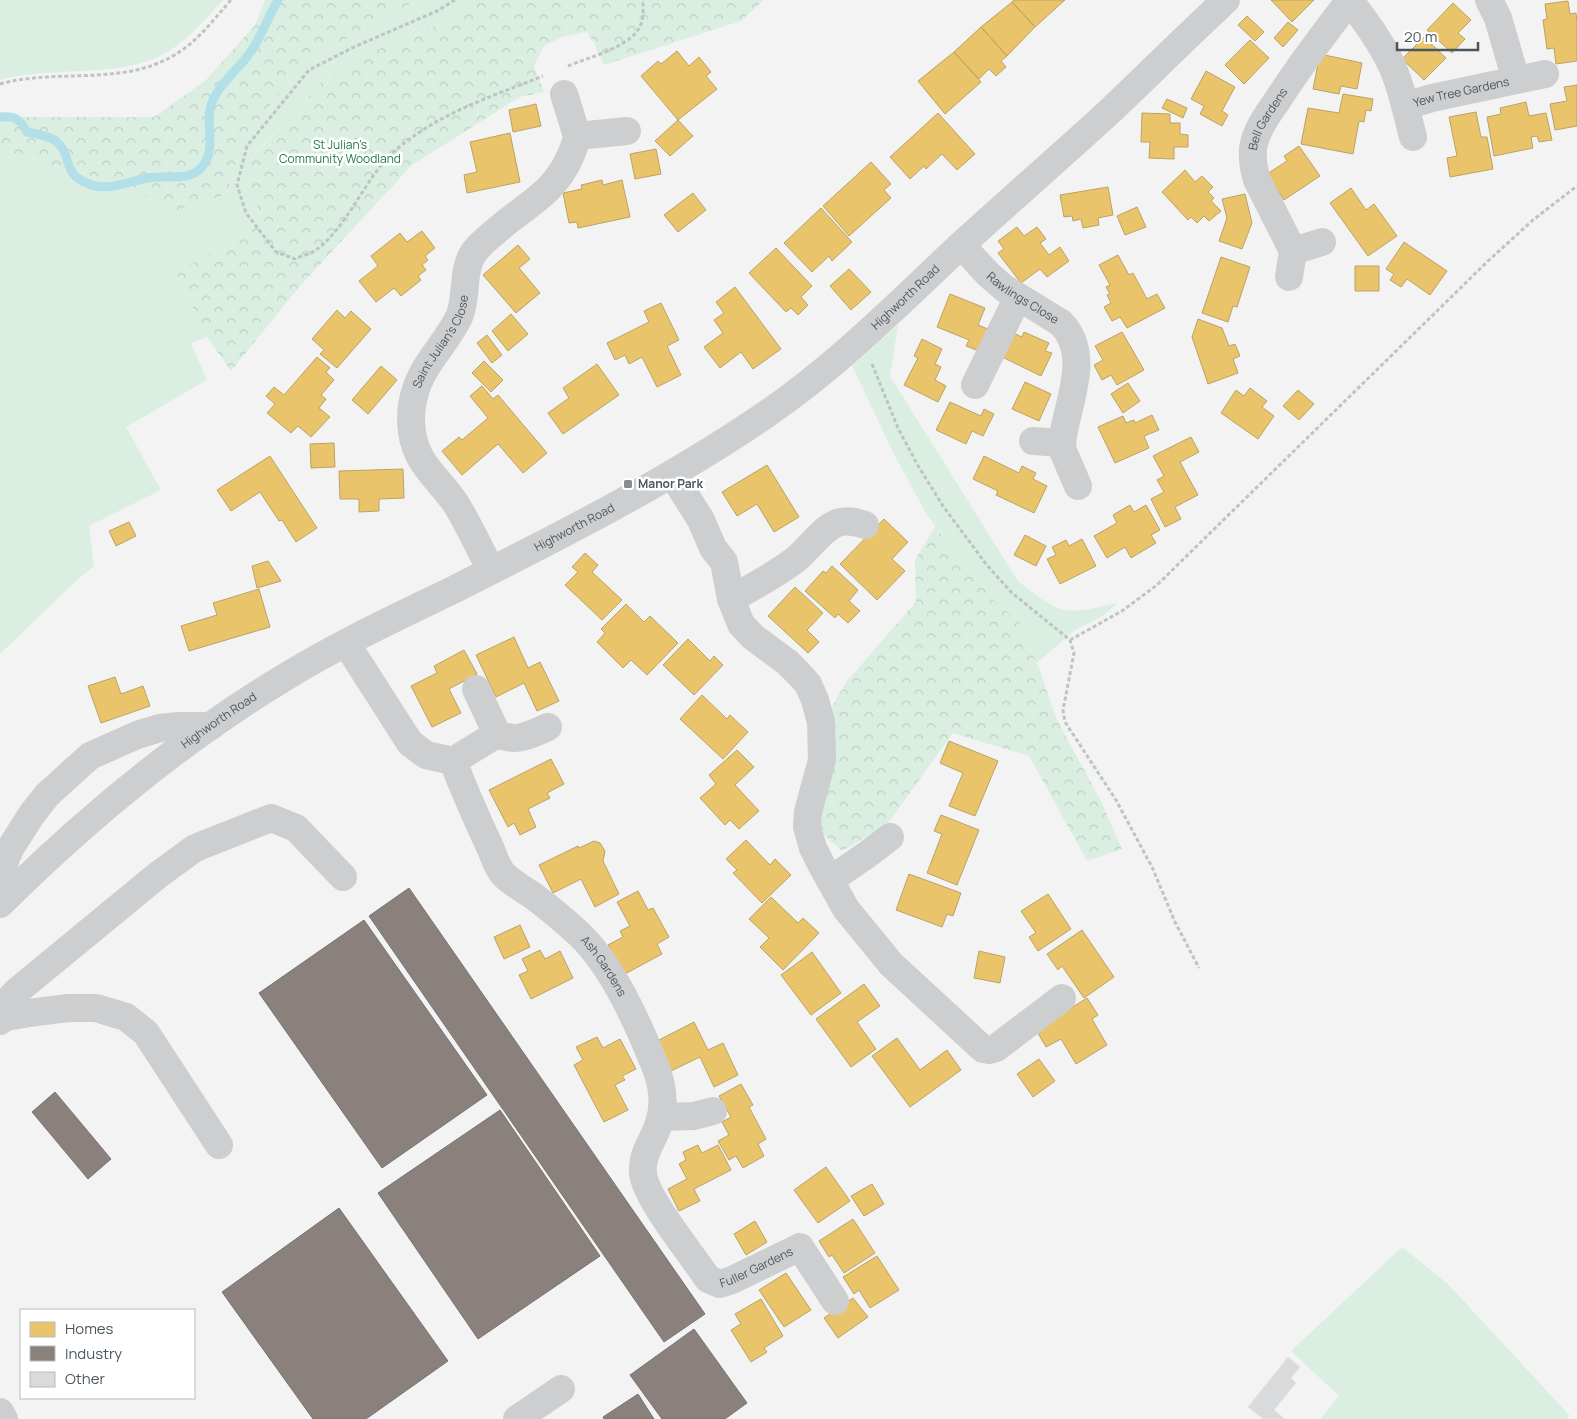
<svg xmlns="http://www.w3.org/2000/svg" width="1577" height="1419" viewBox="0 0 1577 1419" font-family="Manrope,sans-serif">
	<defs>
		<pattern id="forest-crowns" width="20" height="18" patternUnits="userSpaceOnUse" patternTransform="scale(1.25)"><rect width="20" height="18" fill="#daefe1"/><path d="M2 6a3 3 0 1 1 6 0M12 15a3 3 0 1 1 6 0" fill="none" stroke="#bdcfc3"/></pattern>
	</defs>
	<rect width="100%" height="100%" fill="#f3f3f3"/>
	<!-- grass -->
	<path fill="#daefe1" d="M2,0H223C204,21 184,45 158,57C111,78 50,66 0,80V1Z
		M417,0H473L459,16L379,49L321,82L250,160L256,206L262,223L176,273L207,337L191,343L207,380L126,427L161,490L89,526L94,566L76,581L0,654V150L135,189L172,212L227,194L241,143L306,60L389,17Z
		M898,325L890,376L1018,581C1029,590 1050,607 1064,610C1079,613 1103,606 1118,603L1101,617L1074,631L1037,663L1020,623L994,600L927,515L895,456L852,366Z
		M1402,1247L1448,1284L1570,1416L1566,1419H1320L1339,1396L1291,1351Z"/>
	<!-- forest -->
	<path fill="url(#forest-crowns)" d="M265,0H417L389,17L306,60L241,143L227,194L172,212L135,189L0,150V117H154L205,81L255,25Z
		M473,0H764L741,21L604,65L594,43L587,32L562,37L544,46L534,66L544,92L520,97L412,165L300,286L231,371L207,337L176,273L262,223L251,189L250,161L321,82L379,49L459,16Z
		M935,526L994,600L1020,623L1037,663L1057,720L1100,799L1122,849L1087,861L1029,756L953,733L886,826L842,851L822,833L818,813L827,715L847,681L916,602L915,560Z"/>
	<!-- homes -->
	<path fill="#e9c46a" stroke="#baa366" d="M1014,0H1065L1035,27L1012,2Z
		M1271,0H1314L1292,22Z
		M1568,1L1570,14L1576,13L1577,22V61L1556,64L1554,48L1547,49L1543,20L1547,19L1545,4Z
		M1012,2L1035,27L1007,56L981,27Z
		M1453,3L1471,20L1458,33L1465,39L1452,53L1427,30Z
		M1247,16L1264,32L1255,41L1238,25Z
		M1288,22L1298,30L1283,47L1274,38Z
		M981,27L1007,56L1001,61L1006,67L996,76L989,69L979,79L954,52Z
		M1424,37L1446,58L1424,80L1402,59Z
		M1250,40L1269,58L1244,84L1225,65Z
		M677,51L689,66L699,57L711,72L706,76L717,89L678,120L641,76L658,61L661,64Z
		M954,52L981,82L945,114L918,81Z
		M1320,54L1362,63L1357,89L1341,86L1339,94L1313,89Z
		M1206,71L1235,87L1222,111L1228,115L1222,126L1200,114L1204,106L1191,99Z
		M1577,85V126L1555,130L1550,104L1567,101L1564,87Z
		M1343,94L1373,99L1371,111L1366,110L1364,122L1359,121L1353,154L1301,144L1308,108L1339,113Z
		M1167,99L1187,108L1183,118L1162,108Z
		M1526,102L1529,116L1546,113L1552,140L1539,142L1537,136L1531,137L1533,148L1494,156L1487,117L1501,114L1500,108Z
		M536,104L541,126L513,132L509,110Z
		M1476,112L1481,137H1487L1493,169L1450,177L1447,158L1457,156L1449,117Z
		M938,113L975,154L957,170L942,154L926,169L924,166L910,179L890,157Z
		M1142,113L1170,114V123H1180V134L1188,135V147H1174V159L1149,158L1150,142H1141Z
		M678,120L693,136L670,156L655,141Z
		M510,133L520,182L467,193L464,175L477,172L470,142Z
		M1299,146L1320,176L1284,200L1267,174L1287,161L1284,156Z
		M656,149L661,174L635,179L630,154Z
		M871,162L891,184L884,190L891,198L849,236L823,206Z
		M1185,170L1195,182L1202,176L1213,187L1208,192L1214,198L1211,201L1221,211L1209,221L1204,216L1197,223L1191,217L1188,220L1162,192Z
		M602,180L603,185L622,180L630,217L578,228L577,222L569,223L563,193L582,189L581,185Z
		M1108,187L1113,215L1098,218L1099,225L1083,228L1081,219L1073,221L1072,216L1064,217L1060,195Z
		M1351,188L1366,210L1374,204L1397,236L1368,256L1330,203Z
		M693,193L706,210L678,232L664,215Z
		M1245,194L1252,223L1242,249L1219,241L1227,218L1222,199Z
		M1137,207L1146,227L1125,235L1117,216Z
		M821,208L852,242L832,261L829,256L812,272L784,243Z
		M1017,227L1024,236L1037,227L1046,239L1040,243L1049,255L1060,247L1069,261L1047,277L1040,269L1021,283L998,253L1004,249L998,241Z
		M422,231L435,248L425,256L428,260L422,265L426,270L418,276L421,280L401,296L394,288L376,302L359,281L378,266L371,256L400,233L407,242Z
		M1404,242L1447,271L1430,295L1407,279L1401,287L1390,280L1394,274L1386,269Z
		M518,245L530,259L519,268L540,293L516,313L483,275Z
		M776,248L812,286L801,297L808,305L798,315L791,308L786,312L749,273Z
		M1118,255L1129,275L1133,273L1147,299L1157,294L1165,308L1127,328L1120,317L1112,321L1104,307L1111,303L1107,295L1110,294L1106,287L1110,285L1099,265Z
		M1221,257L1250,267L1237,307L1233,306L1228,322L1202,313Z
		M1355,266H1379V291H1355Z
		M849,269L871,292L851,310L830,286Z
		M735,287L781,349L753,369L741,352L720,368L704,347L723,333L714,320L724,313L716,302Z
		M950,294L985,308L978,325L988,329L979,351L966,346L969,340L937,327Z
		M661,303L679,340L667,346L681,375L657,387L642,357L629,364L625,355L615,360L607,343L649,322L644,311Z
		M337,310L345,318L351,311L371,329L337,368L320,354L324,350L312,339Z
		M511,314L528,334L508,351L492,331Z
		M1198,319L1222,328L1229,346L1235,344L1240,356L1233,359L1238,373L1208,384L1192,337Z
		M1024,332L1049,343L1045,351L1052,353L1041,376L1002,357L1013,333L1022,337Z
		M1122,332L1144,370L1117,385L1111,375L1102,380L1094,365L1103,360L1095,346Z
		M487,335L502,355L492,363L477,343Z
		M922,339L942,349L935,364L941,367L935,380L946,386L938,402L904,385L918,358L914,356Z
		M317,357L330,368L326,372L334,380L321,395L326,399L319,408L330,417L311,437L298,426L291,433L267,413L275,404L266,396L274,387L284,395Z
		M484,361L503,380L491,392L472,373Z
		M597,364L619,395L563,434L548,413L569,398L563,388Z
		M381,366L397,380L368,414L352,400Z
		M1025,382L1051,394L1039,421L1012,409Z
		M1128,383L1140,401L1123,413L1111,394Z
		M482,386L493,399L498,395L547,453L523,473L498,444L462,475L442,451L459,437L462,440L488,418L470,396Z
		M1250,388L1267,401L1262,407L1274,416L1258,439L1221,413L1236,390L1244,396Z
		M1298,390L1314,404L1299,420L1283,406Z
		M950,402L981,416L984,409L994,414L983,436L972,431L966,444L936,430Z
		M1152,415L1159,430L1144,436L1149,448L1115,463L1098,427L1123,416L1126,423L1134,420L1135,423Z
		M1191,437L1199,452L1180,462L1198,495L1175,507L1181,519L1165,527L1151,499L1164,492L1157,480L1164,476L1153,456Z
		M334,443L335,467L311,468L310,444Z
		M270,456L317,528L296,542L282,520L279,521L260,492L231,511L217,490Z
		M984,456L1019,473L1022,466L1036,473L1033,479L1047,486L1034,513L996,495L998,491L973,479Z
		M767,465L799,517L774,532L757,504L737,516L722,492Z
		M403,469L404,498L379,499V511L359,512V499H340L339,471Z
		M1130,505L1134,512L1146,505L1160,530L1151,535L1156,543L1131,558L1125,547L1107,558L1094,536L1117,523L1113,515Z
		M884,519L908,542L892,559L905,571L877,600L840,564Z
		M129,522L136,536L116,546L109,531Z
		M1025,535L1046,546L1036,566L1014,555Z
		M1082,539L1096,566L1060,584L1047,559L1056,555L1052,547L1066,540L1069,546Z
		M585,553L598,565L592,572L622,600L602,620L565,585L578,572L572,567Z
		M268,561L281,581L257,588L252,566Z
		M832,566L858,590L849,601L860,611L848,623L838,614L835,618L805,591L823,571L826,573Z
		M795,587L823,613L807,630L819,642L808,653L768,616Z
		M259,589L270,627L189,651L181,626L217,615L213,603Z
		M626,604L644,622L650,616L678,643L647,675L631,660L623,668L597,642L605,633L601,629Z
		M514,637L528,668L540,662L559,701L537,711L524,683L496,697L476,655Z
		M688,639L710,661L714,656L723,665L694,695L663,665Z
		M464,650L477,674L449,689L461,713L432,727L411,686L437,673L434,666Z
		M115,677L121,694L143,686L150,706L101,723L88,686Z
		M702,695L727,719L730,715L748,732L723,759L680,719Z
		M949,741L998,761L975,816L949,806L963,773L940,763Z
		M737,750L754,767L735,785L759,811L739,829L730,820L725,825L700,798L716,784L709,775Z
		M551,759L564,784L547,793L550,798L528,809L536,827L520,835L514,823L508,827L489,790Z
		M941,815L979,830L957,885L927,873L942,834L934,831Z
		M746,840L770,865L775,859L791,875L762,903L733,873L737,870L726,859Z
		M594,841L600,843L605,851L603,861L619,894L595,907L581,879L553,893L539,865L578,846L579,848Z
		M909,874L961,893L953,916L947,914L942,927L896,910Z
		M638,891L648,910L653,908L669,937L657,944L662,954L623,975L608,945L623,937L620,931L630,926L617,902Z
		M1048,894L1071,929L1038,951L1029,937L1036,933L1021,911Z
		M771,897L798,923L803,918L819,933L783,970L760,947L769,938L749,919Z
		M520,925L530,947L504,959L494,937Z
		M1082,930L1114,977L1084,998L1062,966L1058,970L1047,954Z
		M540,950L545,959L560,951L573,978L531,999L519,975L528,971L522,959Z
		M979,951L1005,957L1000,983L974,978Z
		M812,952L841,993L811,1015L781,975Z
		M864,984L880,1006L857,1022L876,1049L851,1067L816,1019Z
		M1087,998L1098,1015L1092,1019L1107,1045L1076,1064L1061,1039L1046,1047L1036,1030Z
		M694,1022L708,1050L723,1043L738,1075L714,1087L700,1057L671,1071L657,1041Z
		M597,1037L603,1048L620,1039L636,1069L622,1076L625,1080L615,1085L628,1110L604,1122L574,1065L583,1060L576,1047Z
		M897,1038L920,1070L947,1050L961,1070L910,1107L872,1056Z
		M1039,1059L1055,1081L1033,1097L1017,1074Z
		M741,1084L753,1105L749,1107L766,1139L758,1144L764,1156L743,1168L736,1156L729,1160L718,1141L729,1135L722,1122L731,1117L719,1096Z
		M698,1145L702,1153L718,1145L731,1170L694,1189L700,1201L679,1211L668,1189L687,1179L679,1164L686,1160L683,1152Z
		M826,1167L850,1201L818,1223L794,1190Z
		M872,1184L884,1204L864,1216L851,1196Z
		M853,1219L875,1253L844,1273L832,1255L829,1257L819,1241Z
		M755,1221L767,1242L746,1255L734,1234Z
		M877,1256L899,1290L870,1308L859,1290L854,1294L843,1277Z
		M786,1273L811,1310L784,1327L759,1290Z
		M853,1298L868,1317L838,1338L824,1318Z
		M761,1299L783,1336L764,1348L767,1352L751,1362L731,1330L741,1324L735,1314Z"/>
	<!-- industry -->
	<path fill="#8a817c" stroke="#777473" d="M409,888L705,1314L664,1342L369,916Z
		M364,920L487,1095L382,1168L259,993Z
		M55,1092L111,1159L88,1179L32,1112Z
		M500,1110L600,1256L478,1339L378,1193Z
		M339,1208L448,1361L366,1419H313L222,1292Z
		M694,1329L747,1403L725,1419H662L630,1375Z
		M638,1394L654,1419H604L603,1417Z"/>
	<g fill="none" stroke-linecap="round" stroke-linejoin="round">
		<!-- stream -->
		<path stroke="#b3dfe9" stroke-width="9" d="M0,117C15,116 19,118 27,132C36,134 48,135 56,141C73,155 61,174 89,184C109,192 128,181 148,178C165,174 188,183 202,167C217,150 205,124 211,105C218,84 240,68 252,50C262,34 269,16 278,0"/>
	</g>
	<!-- building -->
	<path fill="#d9dadb" stroke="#e5e5e5" d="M1288,1357L1300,1367L1291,1378L1296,1383L1274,1410L1285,1419H1263L1248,1407Z"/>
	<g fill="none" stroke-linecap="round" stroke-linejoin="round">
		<!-- path -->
		<path stroke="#bcc5c2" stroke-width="3" stroke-dasharray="4 2.5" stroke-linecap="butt" d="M455,0L437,11L354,47L309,70L247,146L237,185L246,213L276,252L295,259C301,256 310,254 316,250C349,226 365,176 397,149C439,113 493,96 543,76
			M568,66C589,57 633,47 641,24C644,17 643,7 643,0
			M0,84C57,68 124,87 176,54C198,41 214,19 231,0
			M872,364L898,428L917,464L943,506L986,564L1011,592L1070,640L1074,653L1063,710L1065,722L1116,800L1152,867L1175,922L1199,968
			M1070,640L1122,611L1157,585L1488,261L1533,220L1577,186"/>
		<!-- minor -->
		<g stroke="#cdced0" stroke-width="28">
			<path d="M1349,0C1365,20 1381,42 1392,66C1402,88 1407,114 1413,137"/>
			<path d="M1489,0L1498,18L1516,80"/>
			<path id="s1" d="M1405,106L1432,98L1545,74"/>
			<path d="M577,136L627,131"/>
			<path id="s2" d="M961,245L989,275L1004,288L1061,323C1093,356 1066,405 1062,443L1033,441"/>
			<path d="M1293,251L1322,242"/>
			<path id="s3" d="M1289,277L1293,251L1257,180C1254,170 1252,160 1253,149C1255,132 1267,115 1277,101C1299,66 1324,34 1349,1"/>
			<path d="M975,385L1018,297"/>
			<path d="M1062,443L1063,451L1078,486"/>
			<path d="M672,474L701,520L713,548L724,562L731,599L741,624L753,637L787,662L799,674L808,684L815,700L821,722L822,760L808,812L807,827L813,848L821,864L846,909L891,964L983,1049L989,1050L996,1048L1062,998"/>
			<path id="s4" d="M491,570C479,548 469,525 456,504C445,487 428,473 419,455C409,435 409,410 416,389C425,362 447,342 459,317C468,297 461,271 474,252C480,244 489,237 496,231C525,205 553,195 570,157C573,150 576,143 577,136L564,94"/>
			<path d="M731,599C753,587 775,575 795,560C809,549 820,531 835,524C845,519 856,522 865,525"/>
			<path id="s5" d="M346,643L410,743L426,755L453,761C464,790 476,817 489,845C494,855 496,867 504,875C512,883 523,889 532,895C548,907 564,920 579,934C610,963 637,1021 653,1061C662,1081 666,1102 659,1123C654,1140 641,1154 643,1173C645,1198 693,1256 708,1279L720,1284L732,1280L800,1247L835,1301"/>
			<path d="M476,689L497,734C517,743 529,735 548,727"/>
			<path d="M453,761L497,734"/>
			<path d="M0,880L6,858L11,847L32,814L47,795L90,756L137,735L160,728L178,726H211"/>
			<path d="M830,880L868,854L890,837"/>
			<path id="s6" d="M0,904C86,819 178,742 282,679C337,645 395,618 453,590C560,536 669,481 768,413C839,364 898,304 960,246C1009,201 1060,157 1109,112C1148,75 1186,37 1226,0"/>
			<path d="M1,1018L29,1013L68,1008H96L126,1017L146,1033L219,1145"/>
			<path d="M0,1021L6,1003L17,991L158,875L195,848L271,818L296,828L343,877"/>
			<path d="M661,1117L694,1116L713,1111"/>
			<path d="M0,1412L4,1419"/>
			<path d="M517,1419L561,1389"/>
		</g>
	</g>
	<!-- markers -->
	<rect fill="#868d92" stroke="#fff" stroke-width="2" x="623" y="479" width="10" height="10" rx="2.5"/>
	<g text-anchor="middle" stroke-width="5" stroke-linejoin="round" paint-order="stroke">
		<!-- street labels -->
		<g font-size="12" fill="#4b565e" stroke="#fff">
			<text dy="4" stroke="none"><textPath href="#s1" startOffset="58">Yew Tree Gardens</textPath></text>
			<text dy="4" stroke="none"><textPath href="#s3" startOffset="171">Bell Gardens</textPath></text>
			<text dy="4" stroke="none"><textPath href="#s6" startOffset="1096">Highworth Road</textPath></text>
			<text dy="4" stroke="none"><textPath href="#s2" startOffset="82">Rawlings Close</textPath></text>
			<text dy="4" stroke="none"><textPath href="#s4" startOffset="258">Saint Julian's Close</textPath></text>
			<text dy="4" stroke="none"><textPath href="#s6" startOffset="691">Highworth Road</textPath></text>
			<text dy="4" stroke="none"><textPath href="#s6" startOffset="286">Highworth Road</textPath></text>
			<text dy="4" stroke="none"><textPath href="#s5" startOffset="428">Ash Gardens</textPath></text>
			<text dy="4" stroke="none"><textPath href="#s5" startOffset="830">Fuller Gardens</textPath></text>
		</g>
		<!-- park labels -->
		<g font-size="12" fill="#217a4b" stroke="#fff">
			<text x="340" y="149">St Julian's<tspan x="340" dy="14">Community Woodland</tspan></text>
		</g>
		<!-- poi labels -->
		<g font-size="12" font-weight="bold" fill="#4b565e" stroke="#fff" text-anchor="start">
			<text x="638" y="488">Manor Park</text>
		</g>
	</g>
	<!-- legend -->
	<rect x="20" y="1309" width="175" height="90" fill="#ffffff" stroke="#b7bbbf"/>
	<rect x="30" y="1322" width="25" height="15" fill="#e9c46a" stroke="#b7bbbf"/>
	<text x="65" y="1334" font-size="15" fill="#4b565e">Homes</text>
	<rect x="30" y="1346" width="25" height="15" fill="#8a817c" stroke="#b7bbbf"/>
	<text x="65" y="1359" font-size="15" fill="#4b565e">Industry</text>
	<rect x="30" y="1372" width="25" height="15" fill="#d9dadb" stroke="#b7bbbf"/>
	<text x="65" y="1384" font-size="15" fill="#4b565e">Other</text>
	<!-- scale -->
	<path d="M1397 42v8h81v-8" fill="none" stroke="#4b565e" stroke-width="2.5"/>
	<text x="1404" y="42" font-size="15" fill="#4b565e" stroke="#ffffff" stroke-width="4" paint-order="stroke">20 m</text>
</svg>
